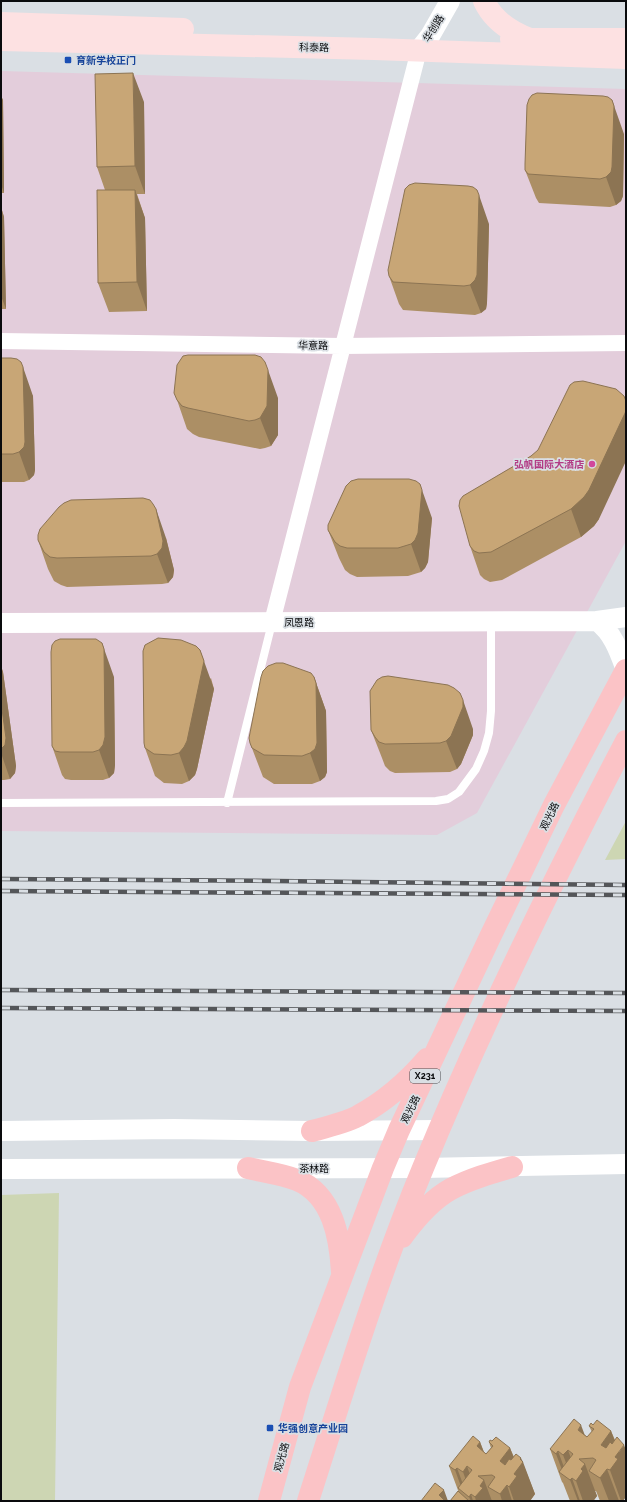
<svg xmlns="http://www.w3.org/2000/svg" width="627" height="1502" viewBox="0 0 627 1502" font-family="Raleway,'Noto Sans SC',sans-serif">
	<rect width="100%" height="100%" fill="#dadfe4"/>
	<!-- commercial -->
	<path fill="#e3cddb" d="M1,71L626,89V541L477,813L437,835L1,831Z"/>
	<!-- green -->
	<path fill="#cdd6b3" d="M626,821V859L605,860Z
		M59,1193L55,1501H1V1195Z"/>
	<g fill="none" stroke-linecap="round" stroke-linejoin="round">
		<!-- service -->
		<path stroke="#fff" stroke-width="8" d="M1,803L436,801L448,799L459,792L476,769L484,751L489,733L491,711V621
			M227,803L272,623"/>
		<!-- minor -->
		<path stroke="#fff" stroke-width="16" d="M1,341L342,346L626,343
			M272,622L419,50"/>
		<!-- tertiary -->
		<path stroke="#fff" stroke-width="20" d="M419,50L430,36L450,1
			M626,617L597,621C613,633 619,651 626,670
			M1,623L597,621
			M1,1131L174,1129L312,1131L439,1130
			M1,1169L423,1168L626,1164"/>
		<!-- secondary -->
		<path stroke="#fde1e2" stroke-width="22" d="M484,1C493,20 511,32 530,39
			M1,23L183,29
			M511,39H626
			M1,40L374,49L626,58"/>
		<!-- primary -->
		<path stroke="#fbc3c6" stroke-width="22" d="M312,1131C327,1127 344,1123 358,1116C384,1102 408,1081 427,1059
			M248,1168C264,1172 282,1174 297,1180C333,1195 340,1238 342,1272
			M402,1237C415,1219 431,1200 451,1189C470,1179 491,1173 512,1167
			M269,1501L300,1387L383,1168L399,1130L491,935L554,805L626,670
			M308,1501C344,1389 378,1276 423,1168C483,1022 553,880 626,741"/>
		<!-- rail casing -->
		<g stroke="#545659" stroke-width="4.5">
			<path id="rail" d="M1,879L275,881L626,885
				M1,891L626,895
				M1,990L626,993
				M1,1008L626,1011"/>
		</g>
		<!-- rail -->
		<use href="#rail" stroke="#dadfe4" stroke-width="3" stroke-dasharray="9" stroke-linecap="butt"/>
	</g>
	<!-- wall -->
	<path fill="#ac8f65" d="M1,96L3,100L4,193H1Z
		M144,102L145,194H137L145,218L147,311L109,312L98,283L105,190L97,167Z
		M624,134L623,196L621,201L616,205L610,207L539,203L536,198L525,170Z
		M1,207L4,217L6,309H1Z
		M489,224L487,303L486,309L481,313L475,315L403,310L399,304L389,276Z
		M1,358L33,396L35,470L34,475L29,480L24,482H1Z
		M278,398V435L271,446L265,448L260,449L199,437L193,434L187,429L177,400Z
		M531,456L599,519L594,526L581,537L502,580L490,582L484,579L480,575L470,546Z
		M432,518L428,562L425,568L421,572L408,576L357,577L350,574L345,570L339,558L328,530Z
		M166,538L174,570L173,577L168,583L162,584L67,587L61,585L54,581L48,569L38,540Z
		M1,666L3,672L16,766L15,773L10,779L4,780H1Z
		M114,677L115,765L114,773L109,778L103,780H71L65,779L62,775L52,746Z
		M314,677L326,711L327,772L325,777L320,781L312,784H274L263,777L250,743Z
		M211,678L214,689L197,769L195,775L189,781L182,784L164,783L155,776L145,748Z
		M473,729V735L461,764L457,769L450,772L395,773L390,771L385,766L382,758L371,730Z
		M593,1425L611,1431L615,1440L623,1501H600L596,1491H595L597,1496L594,1500V1501H570L563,1483L562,1482L550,1449L585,1435L587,1437L592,1432L589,1426Z
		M492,1441L510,1448L514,1457L522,1461L535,1494L530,1501H450L459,1493L449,1466L480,1442L484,1452L486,1454L491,1448L489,1442Z"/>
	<!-- shaded-wall -->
	<path fill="#8c7453" d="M133,73L144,102L145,194L135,166Z
		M1,96L3,100L4,193L1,184Z
		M612,100L624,134L623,196L621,201L616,205L606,177Z
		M135,190L145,218L147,311L137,282Z
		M479,195L489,224L487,303L486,309L481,313L470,285Z
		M1,207L4,217L6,309L1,296Z
		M23,367L33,396L35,470L34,475L29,480L19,452Z
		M268,370L278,398V435L271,446L260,418Z
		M626,411V461L599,519L594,526L581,537L571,509Z
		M422,490L432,518L428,562L425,568L421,572L411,544Z
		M156,509L166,538L174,570L173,577L168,583L157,554Z
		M102,643L114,677L115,765L114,773L109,778L99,750Z
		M200,650L214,689L197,769L195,775L189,781L179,753Z
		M1,666L3,672L16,766L15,773L10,779L1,753Z
		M314,677L326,711L327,772L325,777L320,781L310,753Z
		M463,700L473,729V735L461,764L457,769L446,741Z
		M581,1425L593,1457L578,1430Z
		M611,1431L619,1452L624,1445L626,1450V1497L623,1501H621L601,1445Z
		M480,1442L492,1474L477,1446Z
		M510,1448L518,1469L520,1459L521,1458L523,1462L535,1494L530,1501H514L500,1461Z
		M568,1450L578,1478L581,1469L585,1464L597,1496L594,1500V1501H583L576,1481L572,1478L580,1501H578L570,1480L572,1478L563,1455Z
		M558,1451L568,1478L564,1475L556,1454Z
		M467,1466L477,1495L480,1486L484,1480L492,1501H476L475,1497L471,1494L473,1501H471L469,1497L471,1494L463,1472Z
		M457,1468L467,1495L463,1492L455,1470Z
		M607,1469L619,1501H609L600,1478Z
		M507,1485L512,1501H502L500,1494Z
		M444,1490L448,1501H441L439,1495Z"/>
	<!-- building -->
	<path fill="#c8a676" stroke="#8c7453" d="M133,73L135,166L97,167L95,74Z
		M537,93L603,96L608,97L612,100L614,106L612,167L611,172L606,177L600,179L528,174L525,170V164L527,105L529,99L532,95Z
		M415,183L468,186L473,187L477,190L479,195L477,275L475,280L470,285L464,286L393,282L389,276L388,270L405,189L409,185Z
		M97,190H135L137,282L98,283Z
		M188,355H255L261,357L265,362L268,370L267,406L260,418L255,420L249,421L188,408L182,406L177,400L174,393L177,365L183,356Z
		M1,358H11L17,359L21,362L23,367L25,442L24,447L19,452L13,454H1Z
		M583,381L616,389L624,396L626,401V411L589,490L584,497L571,509L491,552L479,553L474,551L470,546L459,506L460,500L463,496L531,456L538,450L570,385L574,382Z
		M358,479H409L416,481L420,484L422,490L418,533L415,540L411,544L398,548H347L340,546L335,542L328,530V525L346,486L351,481Z
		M143,498L150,500L153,504L156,509L163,541L162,548L157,554L151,556L57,558L50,557L44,552L38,540V535L40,529L59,507L64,503L71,500Z
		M158,638L181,640L196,646L200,650L204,661L187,741L184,747L179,753L171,755L154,754L145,748L144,743L143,651L145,645Z
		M60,639H96L102,643L104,649L105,737L103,745L99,750L93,752H60L55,751L52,746L51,652L52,645L55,641Z
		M276,663H283L311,673L314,677L316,683L317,743L315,749L310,753L302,756L264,755L252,748L250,743L249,738L261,677L263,671L268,666Z
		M388,676L448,685L454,688L460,693L463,700V707L451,736L446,741L440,743L385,744L379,742L375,737L371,730L370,691L377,680L382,677Z
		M1,702L6,738L5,745L1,749Z
		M574,1419L581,1425L578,1430L587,1437L594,1429L589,1426L591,1423L593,1425L597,1420L611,1431L601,1445L606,1448L610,1442L612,1444L617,1437L624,1445L615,1457L618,1459L610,1470L607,1469L600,1478L589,1471L596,1460L593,1458L579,1459L585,1464L581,1469L583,1471L576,1481L572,1478L570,1480L559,1472L573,1454L568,1450L563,1455L558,1451L556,1454L550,1449Z
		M473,1436L480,1442L477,1446L486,1454L493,1446L489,1442L490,1440L492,1441L496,1437L510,1448L500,1461L505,1465L509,1459L511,1460L516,1454L521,1458L520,1459L523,1462L514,1474L517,1476L509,1487L507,1485L500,1494L488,1487L495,1477L492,1475L478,1476L484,1480L480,1486L483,1488L475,1497L471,1494L469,1497L458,1488L472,1470L467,1466L463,1472L457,1468L455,1470L449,1466Z
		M435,1483L444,1490L439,1495L445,1501H421Z
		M458,1491L469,1501H450Z"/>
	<!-- markers -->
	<g fill="#1a4fb4" stroke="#dadfe4" stroke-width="1.5">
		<rect x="64" y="56" width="8" height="8" rx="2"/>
		<rect x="266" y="1424" width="8" height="8" rx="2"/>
	</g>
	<circle fill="#d1479c" stroke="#dadfe4" stroke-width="1.5" cx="592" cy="464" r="4"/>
	<g text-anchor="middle" stroke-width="3.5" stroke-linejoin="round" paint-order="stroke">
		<!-- shield labels -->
		<rect fill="#dadfe4" stroke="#484b4e" stroke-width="1" x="410" y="1069" width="30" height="14" rx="3"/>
		<g font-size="9" font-weight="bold" fill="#0a0b0d">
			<text x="425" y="1079">X231</text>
		</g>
		<!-- street labels -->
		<g font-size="10" fill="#0a0b0d" stroke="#dadfe4">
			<text transform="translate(433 28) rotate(-58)" y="4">华创路</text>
			<text transform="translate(314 47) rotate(1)" y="4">科泰路</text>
			<text transform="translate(313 345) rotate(1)" y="4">华意路</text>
			<text x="299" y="626">凤恩路</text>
			<text transform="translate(549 816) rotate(-64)" y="4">观光路</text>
			<text transform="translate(410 1109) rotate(-64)" y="4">观光路</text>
			<text x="314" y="1172">茶林路</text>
			<text transform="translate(281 1457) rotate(-74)" y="4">观光路</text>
		</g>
		<!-- transit labels -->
		<g font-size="10" font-weight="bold" fill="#164399" stroke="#dadfe4" text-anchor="start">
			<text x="76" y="64">育新学校正门</text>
			<text x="278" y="1432">华强创意产业园</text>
		</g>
		<!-- hotel labels -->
		<g font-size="10" font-weight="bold" fill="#b23c85" stroke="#dadfe4" text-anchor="end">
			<text x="584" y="468">弘帆国际大酒店</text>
		</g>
	</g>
	<!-- border -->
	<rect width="627" height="1502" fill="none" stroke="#0a0b0d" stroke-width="4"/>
</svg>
